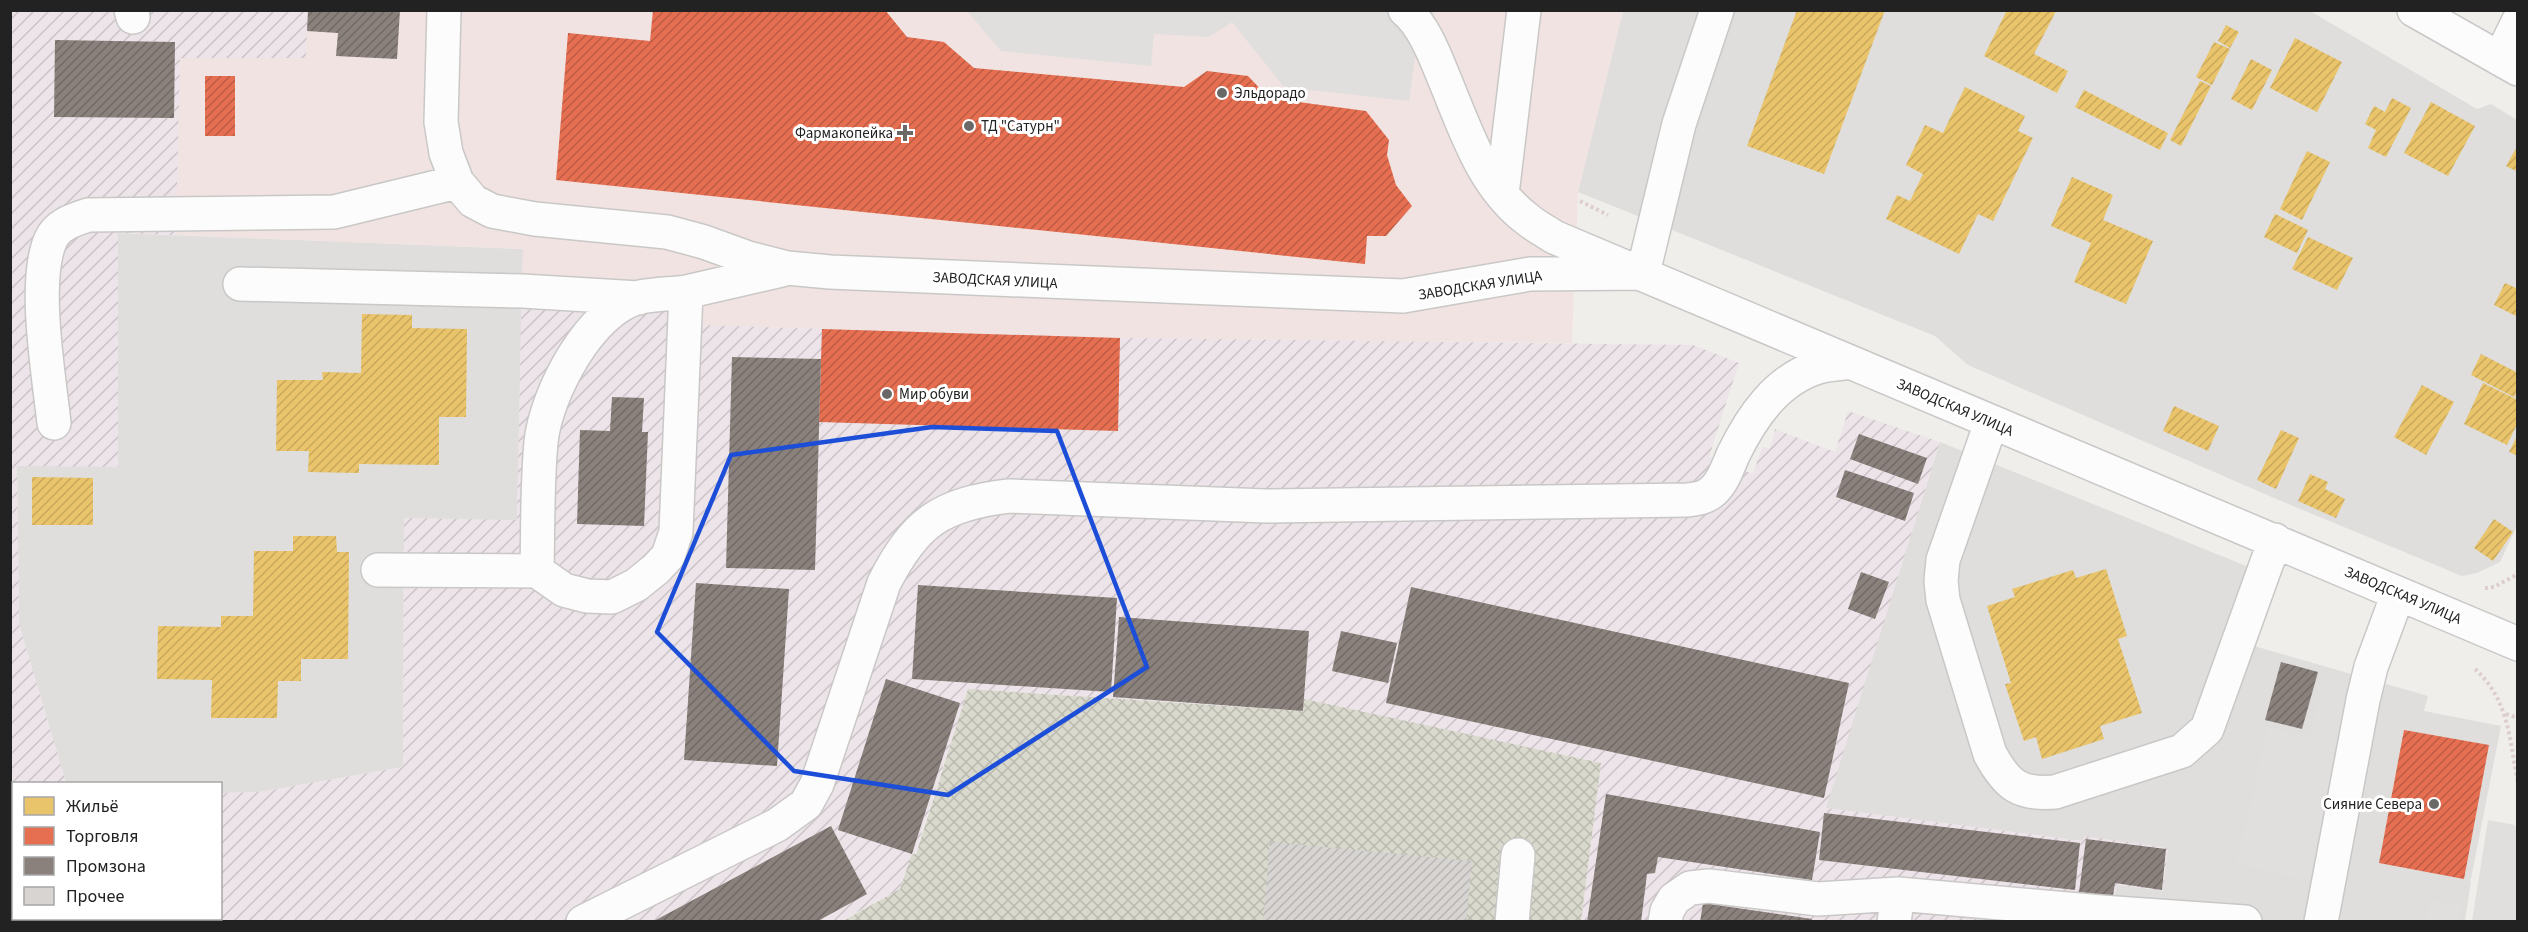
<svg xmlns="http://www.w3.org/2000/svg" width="2528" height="932" viewBox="0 0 2528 932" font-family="'Source Sans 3',sans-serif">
	<defs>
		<pattern id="industrial-furrows" width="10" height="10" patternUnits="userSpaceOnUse" patternTransform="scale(1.5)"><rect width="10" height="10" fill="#ede4e9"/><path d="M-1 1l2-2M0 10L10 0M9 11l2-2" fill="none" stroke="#cbc3c8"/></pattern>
		<pattern id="construction-cross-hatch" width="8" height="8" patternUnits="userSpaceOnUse" patternTransform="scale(1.5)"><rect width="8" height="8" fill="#d9d9cd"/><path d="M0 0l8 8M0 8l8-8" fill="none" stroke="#babab0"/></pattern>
		<pattern id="homes-hatch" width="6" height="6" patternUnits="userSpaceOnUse" patternTransform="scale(1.5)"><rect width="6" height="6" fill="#e9c46a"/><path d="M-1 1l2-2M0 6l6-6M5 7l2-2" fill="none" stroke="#c8a85c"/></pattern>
		<pattern id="shops-hatch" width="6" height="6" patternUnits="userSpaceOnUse" patternTransform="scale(1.5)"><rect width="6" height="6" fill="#e76f51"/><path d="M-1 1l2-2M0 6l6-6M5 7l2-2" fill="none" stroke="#bb5b43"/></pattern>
		<pattern id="industry-hatch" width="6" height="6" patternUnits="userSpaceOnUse" patternTransform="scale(1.5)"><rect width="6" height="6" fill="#8a817c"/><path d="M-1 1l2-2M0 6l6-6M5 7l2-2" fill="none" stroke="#706965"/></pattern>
		<pattern id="building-hatch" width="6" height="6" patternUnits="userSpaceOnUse" patternTransform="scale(1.5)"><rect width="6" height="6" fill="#d7d4d2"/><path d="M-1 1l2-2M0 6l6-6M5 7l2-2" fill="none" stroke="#b8b6b4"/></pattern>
	</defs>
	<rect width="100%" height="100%" fill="#f0eeeb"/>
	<!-- residential -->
	<path fill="#dfdedc" d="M1623,11H2310L2477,109L2491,104L2517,120V526L2500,562L2477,573L2462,576L2274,498L1968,365L1935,336L1578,192Z
		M118,233L523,249L517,521L404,518L403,767L260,792L221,793L220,784L66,783L19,624L17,466H118Z
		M1940,442L2276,578L2254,646L2428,696L2424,711L2501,726L2471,879L2469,880L2471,881L2465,921H2078L2081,894L2114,898L2083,841L1825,808Z"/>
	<!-- commercial -->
	<path fill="#f1e3e1" d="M308,11H1623L1578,192L1572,343L1120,338L699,325L522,278L523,249L176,235L180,57L306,58Z"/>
	<!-- industrial -->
	<path fill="url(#industrial-furrows)" d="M11,11H308L306,58H180L176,235L118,233V467L17,466L19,624L66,783L14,784L13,875L11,871Z
		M522,278L682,286L699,325L1120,338L1693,345L1739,363L1709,457L1753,474L1762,447L1770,448L1775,429L1835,452L1848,411L1940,442L1826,808L2082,841L2085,836L2168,848L2163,891L2117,885L2114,898L2081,894L2078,921H1581L1601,763L1305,700L1304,711L968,689L915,854L912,855L900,889L841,921L42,922L41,919L220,918L221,793L260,792L403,767L404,518L517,520Z"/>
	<!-- construction -->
	<path fill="url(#construction-cross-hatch)" d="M968,689L1304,711V699L1601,763L1581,921L841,922L900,889L912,854H916Z"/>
	<!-- parking -->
	<path fill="#e0dfde" d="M967,11H1435L1415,58L1409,101L1284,87L1232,22L1209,37L1154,34L1151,66L1001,51Z
		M2324,676L2356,684L2309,881L2236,864L2268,728L2309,738Z
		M2488,820L2515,825L2517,835V921H2472Z
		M2430,900L2462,905L2459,921H2427Z"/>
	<!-- water -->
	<path fill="#bfdbe3" d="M11,871L13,875L14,918L41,919L42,921H11Z"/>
	<!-- homes -->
	<path fill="url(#homes-hatch)" d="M1797,10H1885L1824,174L1747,146Z
		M2007,10L2056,11L2034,54L2068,71L2057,93L1984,56Z
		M2226,25L2239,32L2230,48L2218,41Z
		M2295,38L2342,62L2317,112L2270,88Z
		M2214,42L2230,49L2212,85L2196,77Z
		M2251,59L2272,70L2252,110L2231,99Z
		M2200,81L2211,86L2181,146L2170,140Z
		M1965,87L2025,116L2018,131L2033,138L1993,221L1978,214L1959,254L1886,219L1897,195L1910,201L1923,174L1906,165L1925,125L1943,133Z
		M2084,90L2168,133L2160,150L2075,107Z
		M2392,98L2411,108L2386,157L2368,148L2376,130L2365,124L2374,106L2385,112Z
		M2431,102L2475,126L2448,176L2404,153Z
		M2518,145V172L2506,166Z
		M2307,151L2330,162L2302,220L2280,209Z
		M2072,177L2113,195L2103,220L2153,241L2126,304L2074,282L2091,243L2051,226Z
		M2275,214L2308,230L2297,253L2264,237Z
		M2308,237L2353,258L2337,290L2292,269Z
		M2505,283L2518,289V317L2494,305Z
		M362,314L412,315V328L467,329L466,417H439V465L359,464V473L308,472L309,451H276L277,380H323L322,372L361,373Z
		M2481,354L2518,373V391L2514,397L2471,375Z
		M2483,383L2518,400V422L2507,445L2464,424Z
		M2422,385L2454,402L2426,455L2394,437Z
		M2174,406L2219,426L2208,451L2163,431Z
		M2281,430L2299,438L2276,489L2257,480Z
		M2518,434V456L2509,452Z
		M2310,474L2328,482L2325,489L2345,499L2336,518L2298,501Z
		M32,477L93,478V525H32Z
		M2494,519L2513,532L2493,561L2474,548Z
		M293,536H336L337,552H349L348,659H301V681H278L277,718H211L212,680L157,679L158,626L221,627V616H253L254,551H293Z
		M2106,569L2127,636L2118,639L2142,713L2100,726L2104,739L2042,759L2036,737L2024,741L2005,684L2011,683L1987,606L2015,597L2012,589L2073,570L2076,578Z"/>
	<!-- shops -->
	<path fill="url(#shops-hatch)" d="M653,10H885L907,37L944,42L974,68L1184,87L1207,71L1248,76L1269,98L1366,111L1389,140L1387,155L1396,185L1412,206L1386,236H1367L1365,264L556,180L568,33L650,41Z
		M205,76H235V136H205Z
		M822,329L1120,338L1118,431L819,422Z
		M2404,730L2489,745L2464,879L2379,863Z"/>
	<!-- industry -->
	<path fill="url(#industry-hatch)" d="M308,10H400L397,59L336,56L338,33L307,31Z
		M55,40L175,42L174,118L54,117Z
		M732,357L821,359L815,570L726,568Z
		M612,397L644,398L642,432H648L644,526L577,524L580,430L610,431Z
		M1859,434L1927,458L1918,484L1850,459Z
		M1845,470L1914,493L1905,521L1836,497Z
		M1861,572L1889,582L1875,619L1848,609Z
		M696,583L789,589L777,766L684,760Z
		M918,585L1117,598L1111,692L912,679Z
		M1411,587L1849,683L1824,798L1386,703Z
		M1119,617L1309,631L1303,711L1113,697Z
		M1341,631L1397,643L1388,683L1332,671Z
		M2281,662L2318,672L2302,729L2265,720Z
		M886,679L960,703L912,854L838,830Z
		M1606,794L1820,832L1812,880L1658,857L1655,873L1647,874L1641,922H1587Z
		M1824,813L2080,843L2075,890L1819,860Z
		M831,826L867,894L816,922H652Z
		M2086,839L2166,849L2162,890L2115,883L2113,896L2079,892Z
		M1703,903L1812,919L1811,922H1700Z"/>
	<!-- building -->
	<path fill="url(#building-hatch)" d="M1270,842L1472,861L1466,922H1263Z"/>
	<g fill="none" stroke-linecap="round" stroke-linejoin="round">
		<!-- minor casing -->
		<g stroke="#c9c8c7" stroke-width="36">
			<path id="minor" d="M131,10L133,17
				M444,10L441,122L446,153L457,182L473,201L492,211L535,219L667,232L704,242L748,258L787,268L830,272L1403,296L1530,274L1643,273
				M1405,10C1424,26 1435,56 1444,78C1465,128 1482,185 1527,219C1535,226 1545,231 1554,237L2518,644
				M2414,10L2518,69
				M2500,59L2518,22
				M1502,194L1524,10
				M1643,273L1679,124L1717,10
				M240,284L522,291L639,298
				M686,292C671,294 655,294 640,297C590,309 546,394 541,442C537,485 538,528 537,571L564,590L587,596L612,597L636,585L656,569L668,556L676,532L686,292L782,270
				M54,423C49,376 32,280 51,239C58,224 74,220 88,215L334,212L457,182
				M1991,423L1943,560L1941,581L1943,600L1990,754C2007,785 2019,795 2055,792L2182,751L2207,729L2275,540
				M378,570L537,571
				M583,922L777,825L806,804L817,784L884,583C915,522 941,504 1009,496L1266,506L1687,500C1697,499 1705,498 1713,491C1723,482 1728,467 1733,455C1751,418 1776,380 1818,367C1827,364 1840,364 1850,362
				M1512,922L1518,855
				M1665,922L1667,911L1674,899L1690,888L1709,886L1818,899L1898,894L2101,912L2245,922
				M1894,922L1898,894
				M2321,922L2363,700L2371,667L2398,594"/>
		</g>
		<!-- path -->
		<path stroke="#dccecd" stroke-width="4" stroke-dasharray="3 3" stroke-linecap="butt" d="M1580,201L1608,215
			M2485,588L2494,587L2518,574
			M2475,669C2510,701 2509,740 2518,783
			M2506,714L2518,718"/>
		<!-- minor -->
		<use href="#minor" stroke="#fdfcfc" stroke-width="33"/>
	</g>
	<!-- marked area -->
	<path fill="none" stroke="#1d4ed8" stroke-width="4.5" stroke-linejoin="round" d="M932,427L1057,431L1147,667L948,795L794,771L657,632L731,455Z"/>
	<!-- markers -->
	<g fill="#6a6968" stroke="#fff" stroke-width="2">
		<circle cx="1222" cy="93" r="6"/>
		<circle cx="969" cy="126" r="6"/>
		<path d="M902 124h6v6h6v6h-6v6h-6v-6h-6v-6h6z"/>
		<circle cx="887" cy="394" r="6"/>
		<circle cx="2434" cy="804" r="6"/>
	</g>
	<g text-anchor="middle" stroke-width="6" stroke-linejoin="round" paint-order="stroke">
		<!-- poi labels -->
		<g font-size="15" fill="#222" stroke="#fff" text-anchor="start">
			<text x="1234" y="98">Эльдорадо</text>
			<text x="981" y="131">ТД "Сатурн"</text>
			<text x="893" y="138" text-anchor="end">Фармакопейка</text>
			<text x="899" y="399">Мир обуви</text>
			<text x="2422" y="809" text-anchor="end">Сияние Севера</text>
		</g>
		<!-- street labels -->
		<g font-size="15" fill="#222" stroke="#fff">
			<text transform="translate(995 280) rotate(3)" y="5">ЗАВОДСКАЯ УЛИЦА</text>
			<text transform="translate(1480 285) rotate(-9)" y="5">ЗАВОДСКАЯ УЛИЦА</text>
			<text transform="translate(1955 407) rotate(23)" y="5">ЗАВОДСКАЯ УЛИЦА</text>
			<text transform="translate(2403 595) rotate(23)" y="5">ЗАВОДСКАЯ УЛИЦА</text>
		</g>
	</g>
	<!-- border -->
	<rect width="2528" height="932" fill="none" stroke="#222222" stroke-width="24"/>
	<!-- legend -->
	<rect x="12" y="782" width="210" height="138" fill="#ffffff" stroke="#a7a7a7" stroke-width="1.5"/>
	<rect x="24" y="797" width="30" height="18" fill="#e9c46a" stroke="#a7a7a7" stroke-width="1.5"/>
	<text x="66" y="812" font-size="18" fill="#222222">Жильё</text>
	<rect x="24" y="827" width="30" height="18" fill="#e76f51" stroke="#a7a7a7" stroke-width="1.5"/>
	<text x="66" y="842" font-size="18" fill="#222222">Торговля</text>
	<rect x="24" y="857" width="30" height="18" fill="#8a817c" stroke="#a7a7a7" stroke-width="1.5"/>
	<text x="66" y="872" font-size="18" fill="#222222">Промзона</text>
	<rect x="24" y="887" width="30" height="18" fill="#d7d4d2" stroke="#a7a7a7" stroke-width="1.5"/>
	<text x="66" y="902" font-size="18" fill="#222222">Прочее</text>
</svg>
